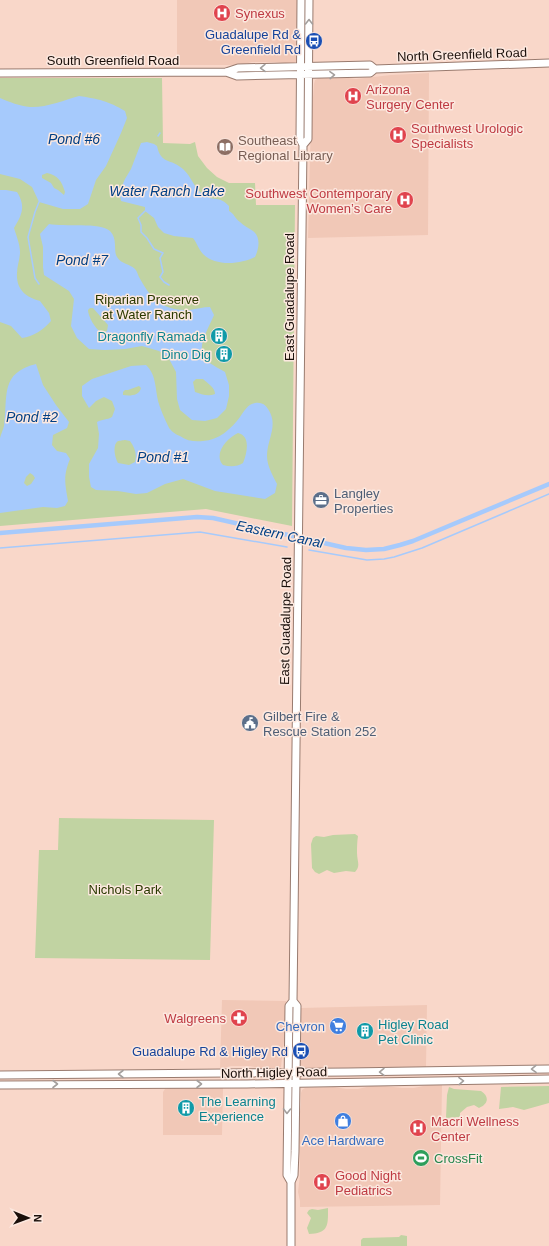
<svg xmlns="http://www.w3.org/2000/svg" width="549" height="1246" viewBox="0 0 549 1246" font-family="Arial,sans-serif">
	<rect width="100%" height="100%" fill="#f9d7c9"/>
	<!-- built -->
	<path fill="#f1c8b7" d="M177,0H298L297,61L292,64L274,62H252L240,65H177Z
		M429,73L428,235L308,238L311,116L313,98L314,84L315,80L319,78L341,77L356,79L391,75Z
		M222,1000L286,1001L285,1032L281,1067L277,1068L264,1069L250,1066H231L220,1069Z
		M427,1005L426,1067L307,1068L300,1065V1008Z
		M428,1085H442L440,1205L300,1207V1201L298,1192L300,1175V1158L298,1126L301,1105V1093L302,1090L305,1088L334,1087L346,1089H358L371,1086H385L402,1088H414Z
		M169,1088H223L222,1135H163V1092L165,1089Z"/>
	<!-- green -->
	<path fill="#c1d3a2" d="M0,78H162L163,143L190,144L195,142L198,156L207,168L217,177L229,183H255L256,205H295L292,526L206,509L0,526Z
		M59,818L214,820L210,960L35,958L39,850H58Z
		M355,834L358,836C357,842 357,848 357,853C357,861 361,866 355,872L346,871L334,873L327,870L319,874L315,872L312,868L311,844L313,838L316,836L324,837L333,835Z
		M549,1086V1103L524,1110L513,1107L499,1109L501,1087Z
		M449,1087L454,1089L481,1091C490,1097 488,1104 479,1108L474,1105L467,1107L460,1113V1117L446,1118L447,1095Z
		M328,1208C328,1225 329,1233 309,1234L307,1228L311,1218L307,1213L309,1210L312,1209L318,1210Z
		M401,1235L407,1236V1246H361V1240L363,1238L399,1237Z"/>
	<!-- water -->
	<path fill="#a6cafc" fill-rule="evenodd" d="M79,96C99,99 108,101 125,111L127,118L121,133L106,166L96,180L88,204L80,209H63L39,202L32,187L20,179L0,174V98C9,102 20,106 30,107C45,108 65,100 79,96ZM47,173C58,175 62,182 65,192L64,195L58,190L54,188L51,183L42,178V175Z
		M147,142L154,144L157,146C161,165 171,158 183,169C192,177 194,189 204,195C214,202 219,195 229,206V211C234,213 235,219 240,222C244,226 249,228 253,231C261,237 259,249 255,257C241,264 216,267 203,254C199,250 197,243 193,238L174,236L164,233L158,227L154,218L145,211V207L121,201L119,189L122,186L125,179L131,169L141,143Z
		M0,190H6L17,192C26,206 22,215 14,228C16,235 20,244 20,252C20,259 17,266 17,273C16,290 26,297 40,301L49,313L51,321C44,329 33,337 22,338L11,326L0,322Z
		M49,224C64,227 100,222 110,231C118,239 113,251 117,257C121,264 130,264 135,269C137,271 138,275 139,277C142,282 145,288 149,293C159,306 173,311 189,310C197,309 203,307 210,307L214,315C209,328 193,351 208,362C214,366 220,369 225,372L229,385V396L226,409L217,418L205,421L192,420L180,410L177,399L176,372L168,357L159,351L142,346L125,349L105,350L89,349L77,338L71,326L74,299L69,291L44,275L43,267V247L40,234ZM90,308H93L108,325L107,331C105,332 103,333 101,332C95,329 88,316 88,310ZM196,379H203C207,383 215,387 215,394C208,397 201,394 195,392L193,382Z
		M36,364L43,385L56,405L69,422L67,428L53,435L52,445L57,451L66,453L70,459C63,476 65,483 68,501L65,506L57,508L43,507L0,513V438C1,434 3,430 4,426C8,395 0,373 36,364ZM30,473L33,475L35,478L31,484L27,486L24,483L26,477Z
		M146,365C157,375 155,391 159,404C160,408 168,427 170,429C172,432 177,435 180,436C187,441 195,442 203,441C219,440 231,429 240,417C244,411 248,404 255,403C261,402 265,404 268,409C279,425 267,439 267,456C267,466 273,476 277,484L275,493L265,499L215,491L183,479L165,484L147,493L136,494L118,491L96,490L91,487L89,477V464L98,448L99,434L97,422C102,419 107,420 112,417L115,409L112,401L104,397L96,401L89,408L82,396V386L92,379L131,366ZM139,386L141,388C139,396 130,396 123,395V392L125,390H128ZM238,433C251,436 247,453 243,463C237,467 230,467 223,465C213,454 227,438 238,433ZM125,440L130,441C135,448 137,454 135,462L129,465L118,463C115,458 112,445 118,441C119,441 124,440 125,440Z"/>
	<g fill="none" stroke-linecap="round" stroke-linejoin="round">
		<!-- stream -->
		<path stroke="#a6cafc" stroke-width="1.5" d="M158,136L160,133
			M39,202L35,212L28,237L35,278L39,284
			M145,211L138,218L141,225V232L147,238L154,249L163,253L160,258L163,272L160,277L164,282L169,285
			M0,548L200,532L287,547
			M309,550L367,560L384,559L394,557L422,548L549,494"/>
		<!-- canal -->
		<path stroke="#a6cafc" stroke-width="4.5" d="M0,533L197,517L213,518L346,548L366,550L384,549L400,545L413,541L549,484"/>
		<!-- secondary casing -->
		<g stroke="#997b6f" stroke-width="9">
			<path id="secondary" d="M226,72L237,76L370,73L375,69L549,63
				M0,73L226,72L238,68L370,65L375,69
				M303,145L308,139L309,0
				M0,1075L348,1072L549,1069
				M0,1085L247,1084L549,1079
				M291,1182L287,1175L289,1006L293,1001L294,919L303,145L300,139L301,0
				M291,1246V1182L294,1175L295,1151L297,1006L293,1001"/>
		</g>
		<!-- secondary -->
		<use href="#secondary" stroke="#fff" stroke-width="7"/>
	</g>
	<!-- one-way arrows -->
	<defs><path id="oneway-chevron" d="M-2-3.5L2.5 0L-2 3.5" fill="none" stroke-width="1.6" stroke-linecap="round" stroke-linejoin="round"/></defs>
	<g stroke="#a39f9d">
		<use href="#oneway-chevron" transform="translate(309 22) rotate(-90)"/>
		<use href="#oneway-chevron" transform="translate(263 68) rotate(179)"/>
		<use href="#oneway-chevron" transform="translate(332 75) rotate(-2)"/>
		<use href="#oneway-chevron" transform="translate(534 1069) rotate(179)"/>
		<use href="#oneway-chevron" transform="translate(382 1072) rotate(179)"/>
		<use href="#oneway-chevron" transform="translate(121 1074) rotate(180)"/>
		<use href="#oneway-chevron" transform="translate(461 1081) rotate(-1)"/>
		<use href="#oneway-chevron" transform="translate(55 1084)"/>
		<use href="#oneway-chevron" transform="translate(199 1084)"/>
		<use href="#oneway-chevron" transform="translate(287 1111) rotate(91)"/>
	</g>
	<!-- icons -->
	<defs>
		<g id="hospital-disc" transform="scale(0.9)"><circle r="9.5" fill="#e0444e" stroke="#fce8df"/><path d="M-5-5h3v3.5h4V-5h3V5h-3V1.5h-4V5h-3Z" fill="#fff"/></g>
		<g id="bus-disc" transform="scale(0.9)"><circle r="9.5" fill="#1a4fb4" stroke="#fce8df"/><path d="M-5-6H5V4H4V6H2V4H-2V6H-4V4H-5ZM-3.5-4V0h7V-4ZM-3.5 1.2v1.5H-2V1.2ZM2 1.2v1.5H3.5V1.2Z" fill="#fff"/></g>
		<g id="library-disc" transform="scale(0.9)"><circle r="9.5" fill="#8d6e63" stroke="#fce8df"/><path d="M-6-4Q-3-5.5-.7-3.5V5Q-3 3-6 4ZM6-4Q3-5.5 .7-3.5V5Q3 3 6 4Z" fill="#fff"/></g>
		<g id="building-disc" transform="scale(0.9)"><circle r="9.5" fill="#0f9aa8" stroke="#fce8df"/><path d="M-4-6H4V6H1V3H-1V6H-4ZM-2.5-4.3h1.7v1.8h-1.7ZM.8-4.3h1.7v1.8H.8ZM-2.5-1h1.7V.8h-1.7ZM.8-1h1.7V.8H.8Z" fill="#fff"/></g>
		<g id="office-disc" transform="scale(0.9)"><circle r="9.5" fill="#5c6f8a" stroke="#fce8df"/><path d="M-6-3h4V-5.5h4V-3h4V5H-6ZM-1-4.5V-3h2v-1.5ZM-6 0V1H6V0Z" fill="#fff"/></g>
		<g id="civic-disc" transform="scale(0.9)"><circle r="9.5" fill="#5c6f8a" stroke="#fce8df"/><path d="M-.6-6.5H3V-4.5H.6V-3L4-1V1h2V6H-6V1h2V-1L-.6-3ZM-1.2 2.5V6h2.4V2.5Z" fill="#fff"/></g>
		<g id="pharmacy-disc" transform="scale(0.9)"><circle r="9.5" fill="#e0444e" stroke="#fce8df"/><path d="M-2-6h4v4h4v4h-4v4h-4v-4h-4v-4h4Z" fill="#fff"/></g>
		<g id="supermarket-disc" transform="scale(0.9)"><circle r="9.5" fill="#3f7fe0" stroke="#fce8df"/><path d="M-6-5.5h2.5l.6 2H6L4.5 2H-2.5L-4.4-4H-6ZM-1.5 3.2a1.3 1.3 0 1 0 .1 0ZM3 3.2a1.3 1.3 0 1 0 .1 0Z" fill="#fff"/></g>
		<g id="shop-disc" transform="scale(0.9)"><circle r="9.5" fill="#3f7fe0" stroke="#fce8df"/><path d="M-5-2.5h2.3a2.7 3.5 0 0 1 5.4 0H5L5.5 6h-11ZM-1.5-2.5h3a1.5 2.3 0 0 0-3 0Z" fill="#fff"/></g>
		<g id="stadium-disc" transform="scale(0.9)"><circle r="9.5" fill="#2e9e5b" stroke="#fce8df"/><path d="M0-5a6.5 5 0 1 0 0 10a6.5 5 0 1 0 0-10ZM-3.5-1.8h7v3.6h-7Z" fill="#fff"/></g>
	</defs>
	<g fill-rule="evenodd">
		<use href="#hospital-disc" x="222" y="13"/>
		<use href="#bus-disc" x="314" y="41"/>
		<use href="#hospital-disc" x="353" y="96"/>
		<use href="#hospital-disc" x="398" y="135"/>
		<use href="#library-disc" x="225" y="147"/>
		<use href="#hospital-disc" x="405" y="200"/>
		<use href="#building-disc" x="219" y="336"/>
		<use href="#building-disc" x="224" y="354"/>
		<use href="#office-disc" x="321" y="500"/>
		<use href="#civic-disc" x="250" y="723"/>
		<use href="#pharmacy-disc" x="239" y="1018"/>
		<use href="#supermarket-disc" x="338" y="1026"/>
		<use href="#building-disc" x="365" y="1031"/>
		<use href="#bus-disc" x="301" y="1051"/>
		<use href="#building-disc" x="186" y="1108"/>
		<use href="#shop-disc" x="343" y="1121"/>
		<use href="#hospital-disc" x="418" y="1128"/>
		<use href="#stadium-disc" x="421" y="1158"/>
		<use href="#hospital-disc" x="322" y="1182"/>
	</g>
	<g text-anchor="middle" stroke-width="3" stroke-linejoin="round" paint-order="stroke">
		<!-- health labels -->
		<g font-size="13" fill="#be3a42" stroke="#fce8df" text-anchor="start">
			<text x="235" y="18">Synexus</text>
			<text x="366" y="94">Arizona<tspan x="366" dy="15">Surgery Center</tspan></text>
			<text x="411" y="133">Southwest Urologic<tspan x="411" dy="15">Specialists</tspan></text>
			<text x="392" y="198" text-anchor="end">Southwest Contemporary<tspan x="392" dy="15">Women’s Care</tspan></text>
			<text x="226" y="1023" text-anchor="end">Walgreens</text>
			<text x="431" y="1126">Macri Wellness<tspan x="431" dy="15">Center</tspan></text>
			<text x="335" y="1180">Good Night<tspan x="335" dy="15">Pediatrics</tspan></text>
		</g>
		<!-- transit labels -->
		<g font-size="13" fill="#164399" stroke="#fce8df" text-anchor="end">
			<text x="301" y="39">Guadalupe Rd &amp;<tspan x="301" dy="15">Greenfield Rd</tspan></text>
			<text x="288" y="1056">Guadalupe Rd &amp; Higley Rd</text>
		</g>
		<!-- street labels -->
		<g font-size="13" fill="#1a0f0a" stroke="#fce8df">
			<text transform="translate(462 54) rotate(-2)" y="5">North Greenfield Road</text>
			<text x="113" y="65">South Greenfield Road</text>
			<text transform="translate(289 297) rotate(-90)" y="5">East Guadalupe Road</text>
			<text transform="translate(285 621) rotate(-89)" y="5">East Guadalupe Road</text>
			<text transform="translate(274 1072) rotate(-1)" y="5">North Higley Road</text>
		</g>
		<!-- education labels -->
		<g font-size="13" fill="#785e54" stroke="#fce8df" text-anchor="start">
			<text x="238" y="145">Southeast<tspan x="238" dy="15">Regional Library</tspan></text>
		</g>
		<!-- park labels -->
		<g font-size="13" fill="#2a3900" stroke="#fce8df">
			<text x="147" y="304">Riparian Preserve<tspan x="147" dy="15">at Water Ranch</tspan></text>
			<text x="125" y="894">Nichols Park</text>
		</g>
		<!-- culture labels -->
		<g font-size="13" fill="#0d838f" stroke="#fce8df" text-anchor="end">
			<text x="206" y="341">Dragonfly Ramada</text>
			<text x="211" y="359">Dino Dig</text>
			<text x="378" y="1029" text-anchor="start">Higley Road<tspan x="378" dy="15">Pet Clinic</tspan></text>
			<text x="199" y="1106" text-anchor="start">The Learning<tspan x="199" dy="15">Experience</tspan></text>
		</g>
		<!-- service labels -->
		<g font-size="13" fill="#4e5e75" stroke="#fce8df" text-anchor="start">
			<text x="334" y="498">Langley<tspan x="334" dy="15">Properties</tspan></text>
			<text x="263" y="721">Gilbert Fire &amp;<tspan x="263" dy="15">Rescue Station 252</tspan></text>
		</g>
		<!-- shop labels -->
		<g font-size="13" fill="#366cbe" stroke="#fce8df" text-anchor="end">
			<text x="325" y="1031">Chevron</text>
			<text x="343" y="1145" text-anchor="middle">Ace Hardware</text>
		</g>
		<!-- leisure labels -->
		<g font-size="13" fill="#27864d" stroke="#fce8df" text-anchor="start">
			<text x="434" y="1163">CrossFit</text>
		</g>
		<!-- water labels -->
		<g font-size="14" font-style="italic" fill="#003f85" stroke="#fce8df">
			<text x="74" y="144">Pond #6</text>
			<text x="167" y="196">Water Ranch Lake</text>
			<text x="82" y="265">Pond #7</text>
			<text x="32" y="422">Pond #2</text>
			<text x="163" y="462">Pond #1</text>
			<text transform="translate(280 534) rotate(12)" y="5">Eastern Canal</text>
		</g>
	</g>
	<!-- north arrow -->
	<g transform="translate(28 1218) rotate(91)" stroke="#fce8df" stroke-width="3" paint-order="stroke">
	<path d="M0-3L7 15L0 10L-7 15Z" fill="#1a0f0a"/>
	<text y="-6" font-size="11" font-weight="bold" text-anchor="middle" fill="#1a0f0a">N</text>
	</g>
</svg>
